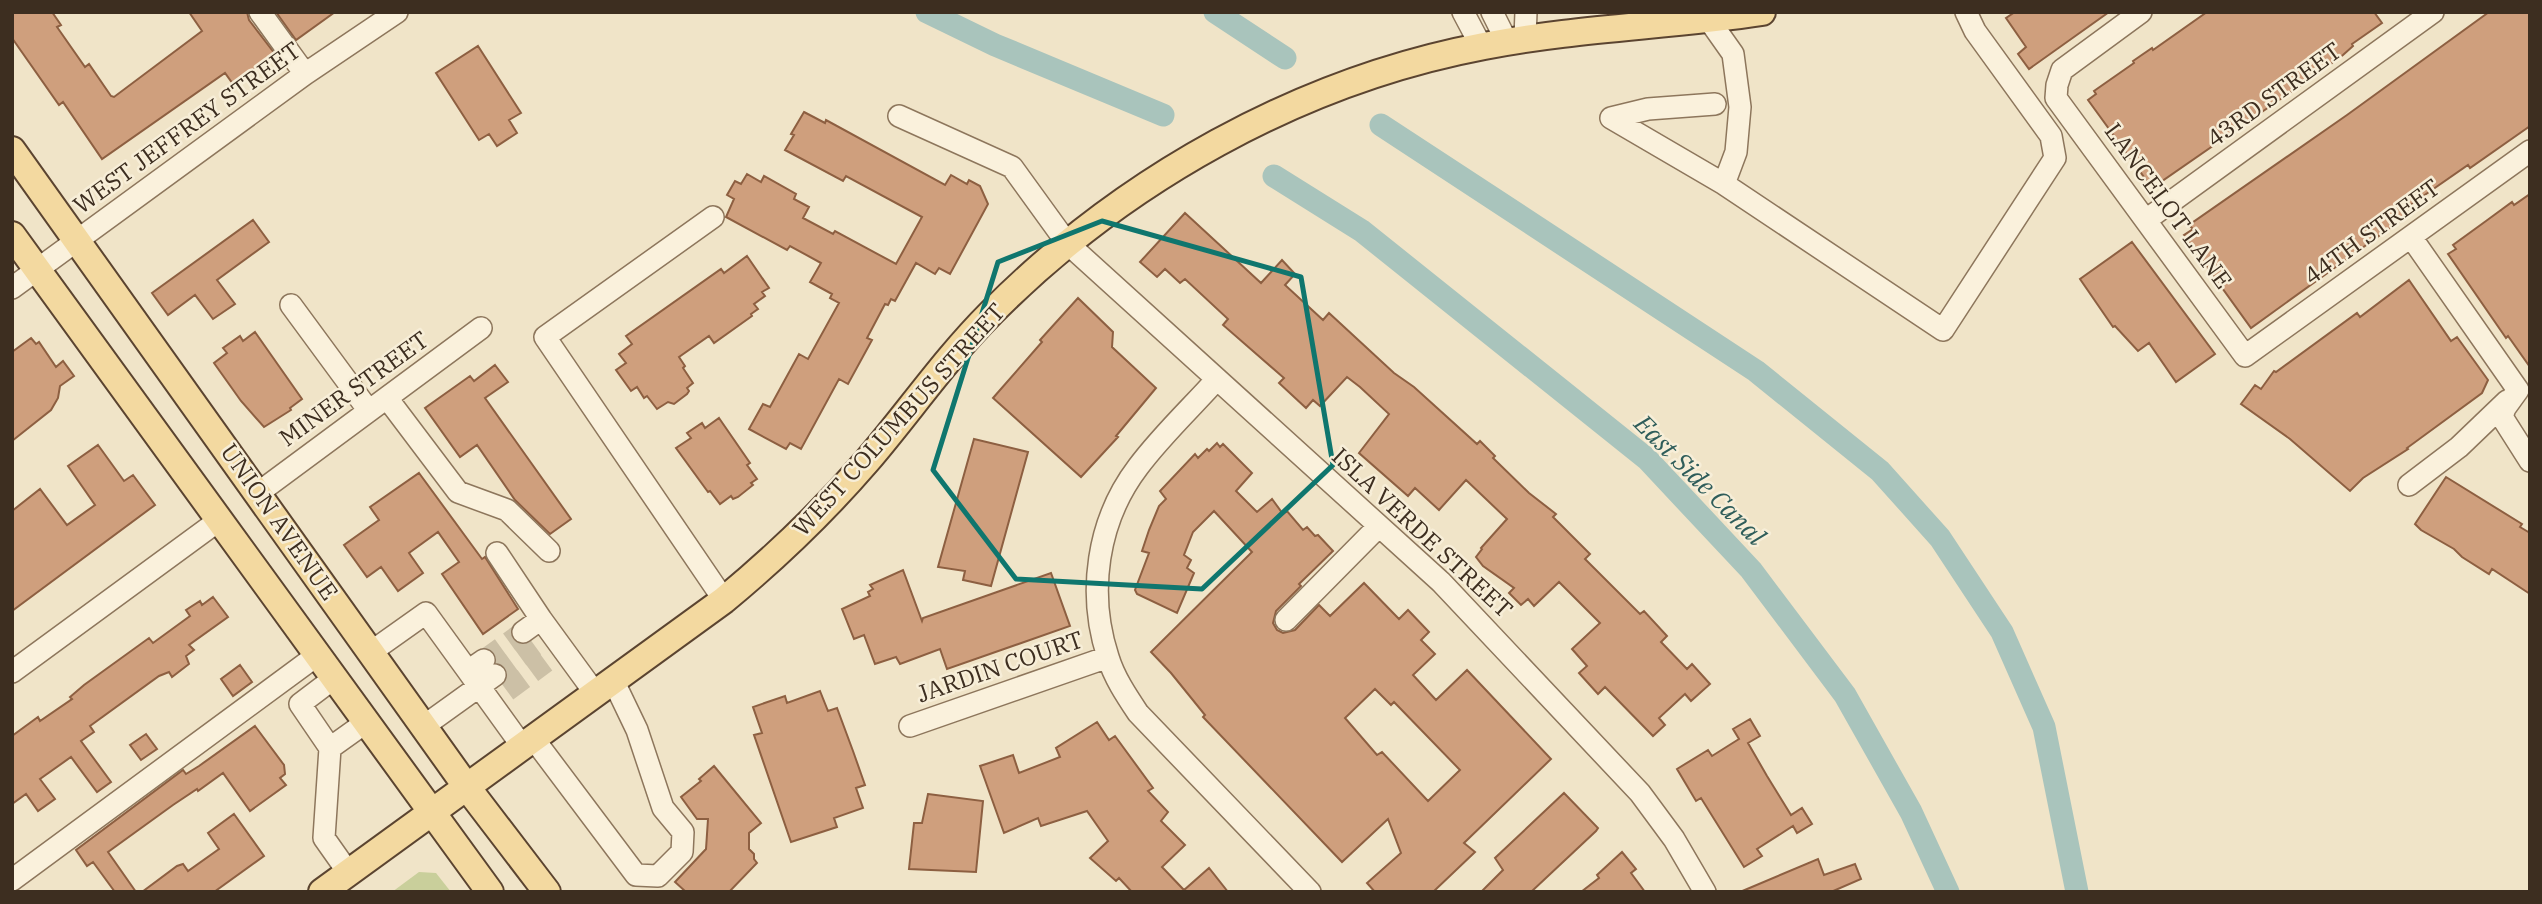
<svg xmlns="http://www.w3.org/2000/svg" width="2542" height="904" viewBox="0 0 2542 904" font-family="'IBM Plex Serif',serif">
	<rect width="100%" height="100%" fill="#f0e4c8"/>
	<!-- green -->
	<path fill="#c9cf9b" d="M419,872L436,873L451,892H392Z"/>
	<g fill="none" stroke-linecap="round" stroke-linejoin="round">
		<!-- canal -->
		<path stroke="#a9c4bc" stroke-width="23" d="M927,12L995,45L1163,115
			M1215,12L1285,58
			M1381,125L1756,371L1880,471L1940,538L2002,632L2044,727L2077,892
			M1274,176L1362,231L1647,459L1751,570L1845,695L1911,812L1948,892"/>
	</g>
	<!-- building -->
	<path fill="#cf9f7d" stroke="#8d5f41" stroke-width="2" fill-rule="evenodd" d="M12,12H52L61,25L57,27L85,67L89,64L111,96L114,97L202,31L189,12H247L249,20L275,54L233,84L225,73L102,159L63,102L59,105L12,38Z
		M276,12H335L296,40Z
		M2015,12H2109L2029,69L2018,54L2026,47L2006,18Z
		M2207,12H2374L2382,23L2352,44L2353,46L2343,55L2324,69L2152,188L2088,100L2096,94L2094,91L2134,63L2133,61L2152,48L2153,50Z
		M2489,12H2530V126L2470,168L2468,165L2406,208L2409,214L2401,220L2251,328L2184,235L2193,229L2189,225L2347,115Z
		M478,46L521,113L509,120L517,133L497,146L489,134L479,140L436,73Z
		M804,112L825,123L826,120L945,185L951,175L967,184L969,180L980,186L988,204L950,274L939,268L935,274L916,263L895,301L891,299L888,305L885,304L867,338L872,340L848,384L839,379L801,449L790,443L786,449L749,429L763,404L770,407L799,354L808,359L839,303L830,298L832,294L810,282L821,263L790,246L787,250L726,217L734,199L727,195L735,181L741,184L747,174L761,182L764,176L796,194L794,199L809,207L803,218L833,234L835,231L896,264L922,217L846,176L843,181L785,150L794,135L791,134Z
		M2530,194V367L2508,336L2506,338L2448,254L2456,249L2453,245L2486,221L2512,202L2514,205Z
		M1185,213L1261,283L1282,260L1295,274L1285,285L1323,320L1329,313L1394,373L1414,387L1477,444L1480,441L1495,456L1493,458L1529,493L1556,514L1553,517L1590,554L1585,559L1640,614L1644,611L1667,636L1661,642L1687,669L1692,664L1710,684L1691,701L1685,694L1659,718L1665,725L1653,736L1605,687L1598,694L1579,673L1587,666L1572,649L1600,623L1559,582L1534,606L1528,599L1521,605L1509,593L1514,588L1483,566L1476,557L1482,549L1481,548L1507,519L1466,480L1439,510L1415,488L1408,496L1359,453L1389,414L1360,387L1347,377L1320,406L1313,400L1306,408L1279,383L1284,378L1223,325L1228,319L1185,279L1180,283L1165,269L1157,277L1140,262Z
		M253,220L269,242L217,280L235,304L213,319L195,295L168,315L152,293Z
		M2132,242L2215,354L2176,382L2149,343L2138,351L2115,326L2113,327L2080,279Z
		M747,256L769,288L762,292L765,296L754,304L758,309L751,314L752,316L714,343L709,336L679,357L685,366L683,368L693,383L687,388L689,391L687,394L674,404L668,402L657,409L647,396L644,398L637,387L631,391L616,370L626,363L619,354L632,344L626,336L721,269L724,273Z
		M2409,280L2451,341L2457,337L2488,380L2482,393L2407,448L2408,449L2363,478L2350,491L2290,439L2241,404L2255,385L2261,389L2274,371L2276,372L2357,313L2360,317Z
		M1078,298L1113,332L1112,347L1156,388L1116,436L1118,437L1081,477L993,398L1042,342L1040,340Z
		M255,332L302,399L290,408L291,410L264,427L241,401L214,363L227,353L223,348L240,336L243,341Z
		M31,338L36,344L39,342L56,367L63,361L74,376L60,386L58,398L51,410L12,441V352Z
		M495,365L508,382L485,398L571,519L550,534L515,500L477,445L460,457L425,408L470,376L474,381Z
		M719,418L750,463L747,465L757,479L751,483L753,485L738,497L733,499L731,496L720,504L710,491L708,492L676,448L691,438L687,433L702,423L705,428Z
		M974,439L1028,452L991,586L963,580L965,571L938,567Z
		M1217,443L1220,447L1223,444L1252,473L1236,491L1257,512L1272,499L1283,514L1287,511L1303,530L1307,527L1315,536L1318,535L1333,551L1299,584L1301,586L1276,611L1273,623L1277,630L1283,633L1295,630L1319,605L1330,616L1364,583L1399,619L1408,610L1429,632L1421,640L1435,654L1413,675L1436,700L1467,670L1551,759L1464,843L1475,852L1433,892H1375L1367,883L1401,853L1388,819L1342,862L1203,717L1205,715L1171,673L1151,652L1252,552L1214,511L1193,532L1184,555L1191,560L1187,568L1194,573L1177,613L1137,594L1135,590L1149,553L1142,551L1149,530L1159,506L1166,499L1160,491L1195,454L1198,458L1207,449L1209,451ZM1375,689L1391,705L1394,702L1460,770L1428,801L1382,752L1377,755L1345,718Z
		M98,445L124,481L133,475L155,505L12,611V511L40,489L67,525L95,505L68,466Z
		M419,473L482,559L485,557L518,609L483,634L442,574L459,562L438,532L409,553L423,573L398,591L381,567L367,577L344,545L379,520L370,507Z
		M2446,477L2522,524L2520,527L2530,533V594L2492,569L2489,574L2462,557L2454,549L2421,530L2415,524Z
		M903,570L922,621L923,618L1051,573L1070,626L947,669L940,649L900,664L896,657L875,664L864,635L854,639L842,609L870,596L868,592L873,589L870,585Z
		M213,597L228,617L189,645L194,650L186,656L189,664L172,677L169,672L159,676L90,726L94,732L81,741L111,782L97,792L71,757L40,779L55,799L38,811L26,794L12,804V736L38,717L40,721L72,699L70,697L84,685L149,638L153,643L190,616L186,610L200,601L202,605Z
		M240,665L252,682L233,696L221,679Z
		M820,691L828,711L837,708L853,751L865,785L856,788L863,808L834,818L837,827L791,842L754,735L762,733L753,707L785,696L787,703Z
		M1750,719L1760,736L1748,743L1767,776L1791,815L1802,808L1812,824L1797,833L1793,826L1757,849L1762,856L1744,867L1701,798L1696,801L1677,769L1708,750L1712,756L1739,739L1733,729Z
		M1097,722L1109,740L1115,736L1153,788L1148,791L1168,812L1161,821L1185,845L1162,867L1184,890L1209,868L1228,892H1132L1119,878L1116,881L1090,858L1108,841L1087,811L1041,826L1038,818L1004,833L980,766L1013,755L1019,773L1060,757L1056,748Z
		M255,726L284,765L285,774L280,778L286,785L250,811L223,773L198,791L197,789L173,805L108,852L136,892H115L93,862L87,866L76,850L183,770L186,774L199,766Z
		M146,734L157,749L141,760L130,745Z
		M714,766L761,823L749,833V849L754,854V859L757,863L729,892H686L675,882L706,849L708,819H697L681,797L701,781L699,779Z
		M1564,793L1598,828L1596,831L1531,892H1481L1503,870L1495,858Z
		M928,794L983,801L976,872L909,869L914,823H922Z
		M234,814L264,856L214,892H142L177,866L183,864L188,871L219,849L208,833Z
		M1622,852L1636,869L1631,873L1645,892H1581L1599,878L1597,875Z
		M1818,859L1824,875L1855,864L1861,879L1831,892H1740Z"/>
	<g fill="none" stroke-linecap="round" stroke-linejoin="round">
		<!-- minor-tunnel -->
		<path stroke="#ccc0a6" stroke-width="21" stroke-dasharray="21 10" stroke-linecap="butt" d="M484,660L523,632
			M495,675L535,646
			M507,691L546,662"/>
		<!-- minor casing -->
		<g stroke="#8d765c" stroke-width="24">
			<path id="minor" d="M260,12L305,74
				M1463,12L1481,46
				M1492,12L1507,42
				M1709,12V20L1733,54L1740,107L1736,152L1724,184L1943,330L2055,158L2051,136L1975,31L1966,12
				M2141,12L2062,70L2057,85L2056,98L2245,356L2530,151
				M1525,38L1526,12
				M1715,104L1648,109L1611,118L1724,184
				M899,116L1012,167L1067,243L1441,582L1640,793L1674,839L1705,892
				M713,217L545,337L724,600
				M2146,220L2433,12
				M2411,237L2518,390L2505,408L2502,417L2530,461
				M12,288L305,74L397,12
				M291,305L369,411
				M1217,379C1191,408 1161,436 1138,467C1097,521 1087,593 1108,657C1114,677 1126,695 1138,713L1310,892
				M387,398L458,492L507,510L549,551
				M2409,485L2459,447L2507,401
				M258,493L481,328
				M497,553L541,619L595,693
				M1286,620L1379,526
				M523,632L541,619
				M371,652L426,613L468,671
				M484,660L468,671L522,746
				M12,672L218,521
				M333,679L300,704L330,748L365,723
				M424,726L495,675
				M910,726L1108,657
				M533,738L636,875L658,876L682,852L683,832L663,808L637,730L613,680
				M330,748L324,838L348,872
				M12,880L316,656"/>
		</g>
		<!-- major casing -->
		<g stroke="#5b4430" stroke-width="30">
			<path id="major" d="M12,150L466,786L547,892
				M12,235L490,892
				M322,892L724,600C776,557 823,512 867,461C909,412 945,359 991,313C1123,180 1299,81 1484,46C1576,28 1670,26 1762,12"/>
		</g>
		<!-- minor -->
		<use href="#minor" stroke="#faf1dc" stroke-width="21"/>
		<!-- major -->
		<use href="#major" stroke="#f3d9a0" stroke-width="26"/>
	</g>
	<!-- marked area -->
	<path fill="none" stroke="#0f766e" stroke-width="5" stroke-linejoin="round" d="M1102,221L1301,277L1333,465L1202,589L1016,579L933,470L998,262Z"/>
	<g text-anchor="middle" stroke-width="5" stroke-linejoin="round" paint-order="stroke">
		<!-- street labels -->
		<g font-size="24" fill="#3d2e20" stroke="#f7eed8">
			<text transform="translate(2274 95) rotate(-36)" y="8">43RD STREET</text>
			<text transform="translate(187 128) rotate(-36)" y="8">WEST JEFFREY STREET</text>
			<text transform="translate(2168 206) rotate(54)" y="8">LANCELOT LANE</text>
			<text transform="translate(2372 232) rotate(-36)" y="8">44TH STREET</text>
			<text transform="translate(354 389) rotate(-36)" y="8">MINER STREET</text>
			<text transform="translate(899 420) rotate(-48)" y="8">WEST COLUMBUS STREET</text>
			<text transform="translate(279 522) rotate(55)" y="8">UNION AVENUE</text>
			<text transform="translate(1422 533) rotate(43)" y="8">ISLA VERDE STREET</text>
			<text transform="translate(1000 667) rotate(-19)" y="8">JARDIN COURT</text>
		</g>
		<!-- water labels -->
		<g font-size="26" font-style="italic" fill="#2f5d5a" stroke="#f7eed8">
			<text transform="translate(1700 480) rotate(45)" y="9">East Side Canal</text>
		</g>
	</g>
	<!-- border -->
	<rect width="2542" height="904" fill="none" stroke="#3d2e20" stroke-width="28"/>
</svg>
